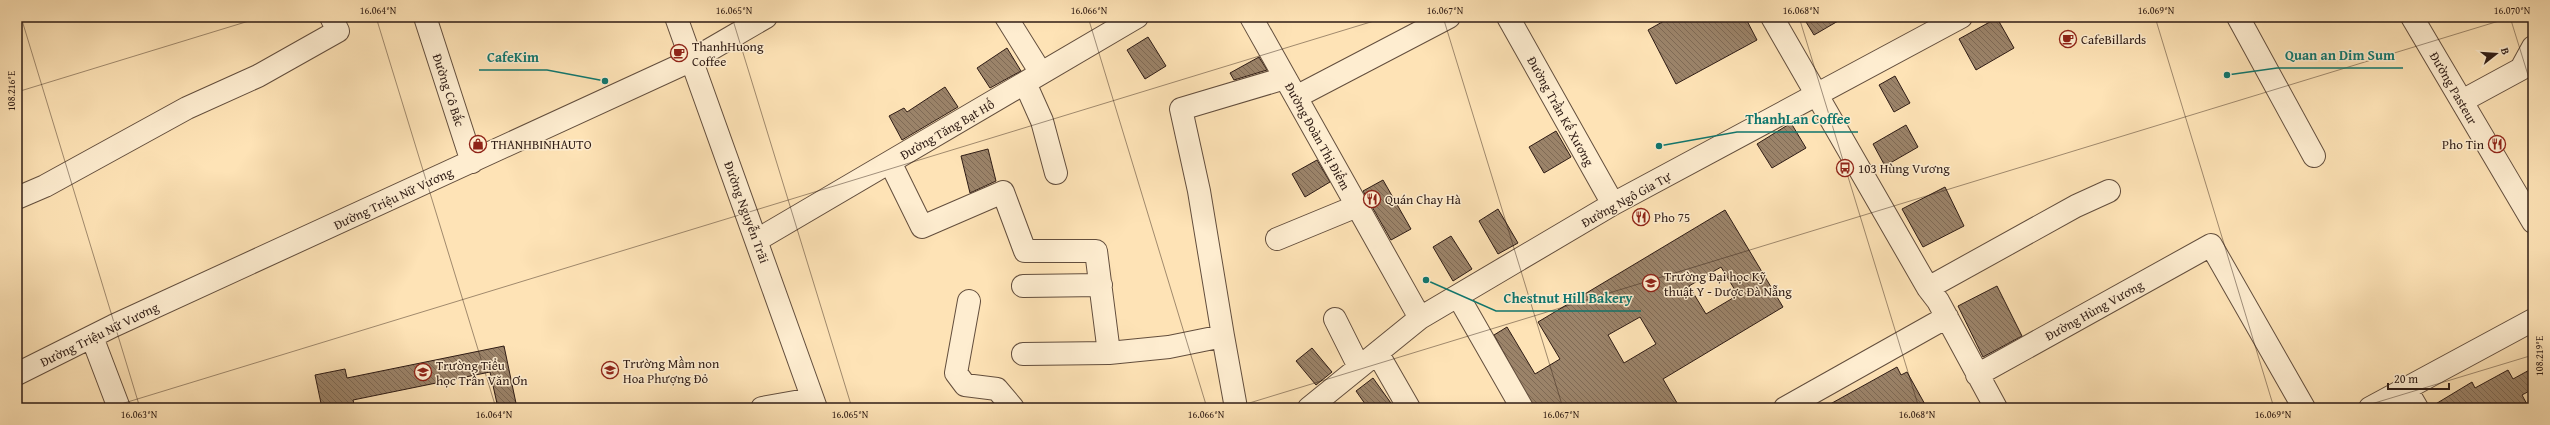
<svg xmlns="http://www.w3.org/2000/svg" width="2550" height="425" viewBox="0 0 2550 425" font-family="'Gentium Book Plus',serif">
	<defs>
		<pattern id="building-back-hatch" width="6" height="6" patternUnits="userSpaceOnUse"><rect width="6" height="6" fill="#9b8369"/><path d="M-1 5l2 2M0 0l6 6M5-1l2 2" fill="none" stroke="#7f6a55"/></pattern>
	</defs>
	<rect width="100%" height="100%" fill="#fee3b6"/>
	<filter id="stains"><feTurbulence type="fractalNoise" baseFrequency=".005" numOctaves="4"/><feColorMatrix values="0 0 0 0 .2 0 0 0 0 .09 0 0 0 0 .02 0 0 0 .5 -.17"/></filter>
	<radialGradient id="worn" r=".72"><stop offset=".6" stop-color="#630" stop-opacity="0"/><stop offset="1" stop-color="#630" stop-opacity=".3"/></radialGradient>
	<!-- building -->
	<path fill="url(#building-back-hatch)" stroke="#2f1c15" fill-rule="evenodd" d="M1671,17H1745L1757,40L1676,84L1648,30Z
		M1803,17H1845L1814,35Z
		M1997,18L2014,48L1976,70L1959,39Z
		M1148,37L1166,66L1145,79L1127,50Z
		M1007,48L1021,71L990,88L977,68Z
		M1259,57L1267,70L1234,80L1230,73Z
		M1895,76L1910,103L1894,112L1879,85Z
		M945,87L958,107L902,140L889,116L904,108L907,112Z
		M1791,123L1806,148L1772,168L1757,144Z
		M1906,125L1918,147L1885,166L1873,144Z
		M1556,131L1571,157L1544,173L1529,147Z
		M988,149L996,181L970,193L961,156Z
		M1317,160L1330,182L1305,197L1292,174Z
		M1383,180L1411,229L1391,240L1363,191Z
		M1945,187L1964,226L1923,247L1902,209Z
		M1498,209L1518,243L1498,254L1479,221Z
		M1725,210L1783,307L1663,379L1680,408H1534L1494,335L1507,327L1535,374L1560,359L1538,322ZM1721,267L1738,295L1706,314L1689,286ZM1640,317L1656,344L1624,363L1608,335Z
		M1451,236L1472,269L1453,281L1433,247Z
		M1997,286L2022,336L1983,357L1958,306Z
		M504,346L517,408H498L490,372L353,400L355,408H322L315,375L345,369L347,378Z
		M1312,348L1332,372L1316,385L1296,361Z
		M1897,367L1901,375L1907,372L1927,408H1823Z
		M2533,368V389L2522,395L2529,408H2429L2472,382L2475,388L2508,370L2513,379Z
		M1373,378L1393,406L1395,408H1368L1356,391Z"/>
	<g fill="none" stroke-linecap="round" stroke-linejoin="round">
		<!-- minor casing -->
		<g stroke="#634e3d" stroke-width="24">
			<path id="minor" d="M425,17L472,162
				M676,17L816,408
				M1006,17L1041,73
				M1251,17L1420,318
				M1508,17L1613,204
				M1772,17L1928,288L1938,301L1996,408
				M2238,17L2314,156
				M2412,17L2533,222
				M1025,83L1042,121L1056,173
				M1296,97L1449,17
				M2462,101L2521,69L2533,47
				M890,162L922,227L1003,192L1025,251H1096L1109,353
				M17,198L45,186L187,108L258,76L338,31L331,17
				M1277,239L1357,206
				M757,240L1137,17
				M1023,286L1101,285
				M1928,288L2076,206L2109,191
				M1458,296L1522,408
				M969,301L956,373L965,385L997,389L1013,408
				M1335,319L1359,367
				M1223,336L1236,408
				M92,337L119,408
				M1023,354L1109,353L1169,347L1223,336L1199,191L1181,109L1285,78
				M1378,354L1409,408
				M17,374L113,326L692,60L766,17
				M1977,375L2211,245L2304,408
				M2406,389L2417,408
				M762,408L812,399
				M1309,408L1420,318L1613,204L1961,17
				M1785,408L1947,317
				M2370,408L2533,320"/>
		</g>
		<!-- minor -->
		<use href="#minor" stroke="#feedd0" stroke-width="22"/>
	</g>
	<!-- ticks -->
	<path fill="none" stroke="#2f1c15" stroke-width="1" stroke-opacity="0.45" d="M21,17L140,408M376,17L496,408M732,17L852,408M1088,17L1207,408M1443,17L1563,408M1799,17L1919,408M2155,17L2274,408M2510,17L2533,91M17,92L262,17M108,408L1387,17M1233,408L2512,17M2358,408L2533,355"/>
	<!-- icons -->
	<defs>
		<g id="cafe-ring" transform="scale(0.9)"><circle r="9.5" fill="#feedd0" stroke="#8f2418" stroke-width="1.5"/><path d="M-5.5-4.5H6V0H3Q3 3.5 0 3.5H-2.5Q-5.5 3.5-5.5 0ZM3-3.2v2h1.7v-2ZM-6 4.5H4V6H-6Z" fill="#8f2418"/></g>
		<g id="shop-ring" transform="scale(0.9)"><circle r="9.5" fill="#feedd0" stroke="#8f2418" stroke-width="1.5"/><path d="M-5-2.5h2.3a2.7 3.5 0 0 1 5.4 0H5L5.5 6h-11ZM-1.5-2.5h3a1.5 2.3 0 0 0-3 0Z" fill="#8f2418"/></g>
		<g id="restaurant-ring" transform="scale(0.9)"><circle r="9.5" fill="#feedd0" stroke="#8f2418" stroke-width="1.5"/><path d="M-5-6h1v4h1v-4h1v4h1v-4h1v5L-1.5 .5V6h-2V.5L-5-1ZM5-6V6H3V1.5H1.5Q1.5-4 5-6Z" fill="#8f2418"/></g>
		<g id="bus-ring" transform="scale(0.9)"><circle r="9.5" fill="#feedd0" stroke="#8f2418" stroke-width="1.5"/><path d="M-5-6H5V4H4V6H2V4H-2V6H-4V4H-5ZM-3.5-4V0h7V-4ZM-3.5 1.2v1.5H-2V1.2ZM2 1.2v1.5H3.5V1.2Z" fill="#8f2418"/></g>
		<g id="university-ring" transform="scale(0.9)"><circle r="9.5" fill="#feedd0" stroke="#8f2418" stroke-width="1.5"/><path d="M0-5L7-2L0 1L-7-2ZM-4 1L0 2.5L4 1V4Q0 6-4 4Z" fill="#8f2418"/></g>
		<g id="school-ring" transform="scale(0.9)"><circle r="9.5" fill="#feedd0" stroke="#8f2418" stroke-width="1.5"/><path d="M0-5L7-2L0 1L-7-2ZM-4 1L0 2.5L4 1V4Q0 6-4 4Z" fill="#8f2418"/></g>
	</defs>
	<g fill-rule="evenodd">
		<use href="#cafe-ring" x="2068" y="39"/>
		<use href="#cafe-ring" x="679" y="53"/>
		<use href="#shop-ring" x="478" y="144"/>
		<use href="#restaurant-ring" x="2497" y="144"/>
		<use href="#bus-ring" x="1845" y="168"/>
		<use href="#restaurant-ring" x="1372" y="199"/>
		<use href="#restaurant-ring" x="1641" y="217"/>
		<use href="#university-ring" x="1651" y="283"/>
		<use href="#school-ring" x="610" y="370"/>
		<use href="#school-ring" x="423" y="372"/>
	</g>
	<g text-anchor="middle" stroke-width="3" stroke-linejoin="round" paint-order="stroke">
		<!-- poi labels -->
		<g font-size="13" fill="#2f1c15" stroke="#feedd0" text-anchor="start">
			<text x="2081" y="44">CafeBillards</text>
			<text x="692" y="51">ThanhHuong<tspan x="692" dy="15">Coffee</tspan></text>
			<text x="491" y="149">THANHBINHAUTO</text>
			<text x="2484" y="149" text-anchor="end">Pho Tin</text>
			<text x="1858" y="173">103 Hùng Vương</text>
			<text x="1385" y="204">Quán Chay Hà</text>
			<text x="1654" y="222">Pho 75</text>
			<text x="1664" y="281">Trường Đại học Kỹ<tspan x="1664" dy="15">thuật Y - Dược Đà Nẵng</tspan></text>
			<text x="623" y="368">Trường Mầm non<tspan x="623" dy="15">Hoa Phượng Đỏ</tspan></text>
			<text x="436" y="370">Trường Tiểu<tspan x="436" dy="15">học Trần Văn Ơn</tspan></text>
		</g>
		<!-- street labels -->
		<g font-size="13" fill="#2f1c15" stroke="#feedd0">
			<text transform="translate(2454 88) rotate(60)" y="5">Đường Pasteur</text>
			<text transform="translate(449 90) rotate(72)" y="5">Đường Cô Bắc</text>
			<text transform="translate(1561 111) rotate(61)" y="5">Đường Trần Kế Xương</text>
			<text transform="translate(947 129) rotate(-30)" y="5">Đường Tăng Bạt Hổ</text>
			<text transform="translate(1318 136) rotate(61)" y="5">Đường Đoàn Thị Điểm</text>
			<text transform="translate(393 198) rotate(-25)" y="5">Đường Triệu Nữ Vương</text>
			<text transform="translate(1626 199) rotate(-29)" y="5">Đường Ngô Gia Tự</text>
			<text transform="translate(747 212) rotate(70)" y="5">Đường Nguyễn Trãi</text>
			<text transform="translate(2094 310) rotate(-29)" y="5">Đường Hùng Vương</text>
			<text transform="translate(99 334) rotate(-26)" y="5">Đường Triệu Nữ Vương</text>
		</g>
	</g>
	<!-- callouts -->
	<path fill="none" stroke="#0f766e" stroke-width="1.5" d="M2227 75L2277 68H2403M605 81L547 70H479M1659 146L1737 132H1858M1426 280L1496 311H1641"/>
	<g fill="#0f766e" stroke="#feedd0" stroke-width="1.5">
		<circle cx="2227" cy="75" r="4"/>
		<circle cx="605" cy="81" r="4"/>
		<circle cx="1659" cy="146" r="4"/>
		<circle cx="1426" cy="280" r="4"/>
	</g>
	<g font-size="14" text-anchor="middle" font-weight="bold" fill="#0f766e" stroke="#feedd0" stroke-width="3" stroke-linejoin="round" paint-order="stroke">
		<text x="2340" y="60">Quan an Dim Sum</text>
		<text x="513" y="62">CafeKim</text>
		<text x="1798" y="124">ThanhLan Coffee</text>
		<text x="1568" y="303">Chestnut Hill Bakery</text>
	</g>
	<!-- margin -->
	<rect width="2550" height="425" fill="none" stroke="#fee3b6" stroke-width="44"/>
	<!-- north arrow -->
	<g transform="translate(2496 54) rotate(73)" stroke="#feedd0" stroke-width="3" paint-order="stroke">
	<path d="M0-3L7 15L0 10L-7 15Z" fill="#2f1c15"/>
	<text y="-6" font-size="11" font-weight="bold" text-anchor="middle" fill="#2f1c15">B</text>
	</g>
	<!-- scale -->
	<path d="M2388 383v6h61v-6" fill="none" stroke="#2f1c15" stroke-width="2"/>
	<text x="2394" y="383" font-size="12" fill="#2f1c15" stroke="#feedd0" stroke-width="3" paint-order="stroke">20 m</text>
	<rect x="22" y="22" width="2506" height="381" fill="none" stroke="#2f1c15" stroke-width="1.5"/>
	<g font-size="10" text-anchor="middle" fill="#2f1c15">
		<text x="378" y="14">16.064°N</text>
		<text x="734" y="14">16.065°N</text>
		<text x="1089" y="14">16.066°N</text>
		<text x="1445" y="14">16.067°N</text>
		<text x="1801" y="14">16.068°N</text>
		<text x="2156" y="14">16.069°N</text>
		<text x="2512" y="14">16.070°N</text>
		<text transform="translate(11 91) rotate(-90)" y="4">108.216°E</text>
		<text transform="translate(2539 356) rotate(-90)" y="4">108.219°E</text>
		<text x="139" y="418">16.063°N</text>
		<text x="494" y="418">16.064°N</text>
		<text x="850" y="418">16.065°N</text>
		<text x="1206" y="418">16.066°N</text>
		<text x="1561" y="418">16.067°N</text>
		<text x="1917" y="418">16.068°N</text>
		<text x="2273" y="418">16.069°N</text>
	</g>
	<rect width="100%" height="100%" filter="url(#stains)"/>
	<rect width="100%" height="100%" fill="url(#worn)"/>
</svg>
